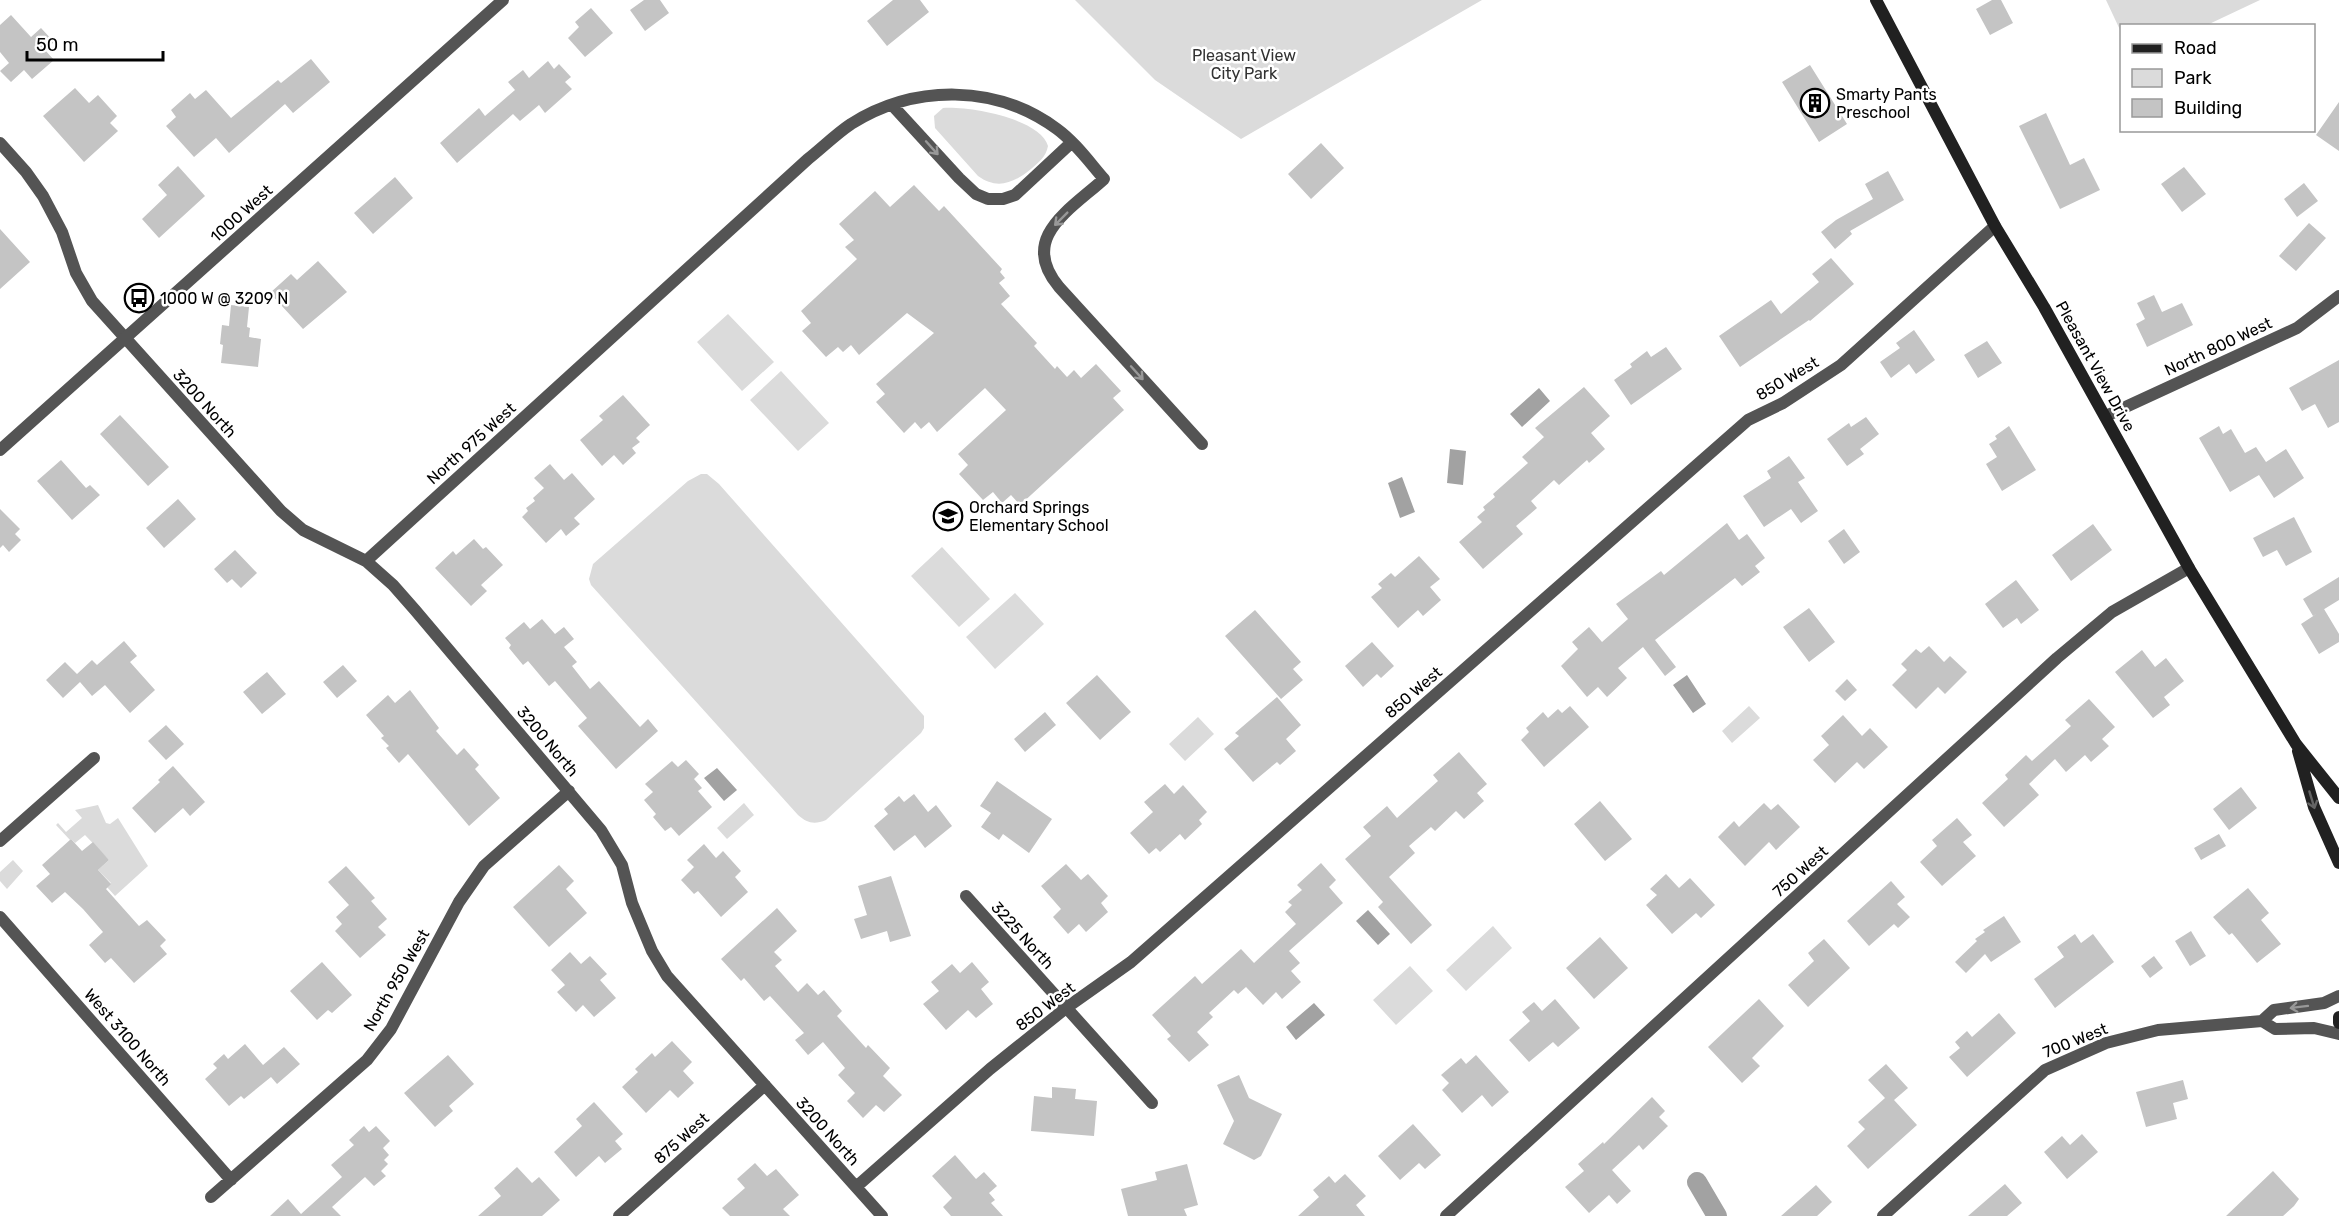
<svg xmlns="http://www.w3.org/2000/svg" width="2339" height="1216" viewBox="0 0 2339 1216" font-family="Rubik,sans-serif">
	<rect width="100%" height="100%" fill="#fff"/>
	<!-- green -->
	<path fill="#dbdbdb" d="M1075,0H1482L1241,139L1155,80Z
		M2106,0H2260L2207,25L2122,26L2121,32Z
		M943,108C968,106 1040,118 1048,146C1046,157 1039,162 1031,169C1014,183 997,190 978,176L935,128L934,116Z
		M728,314L774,362L742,391L697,342Z
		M781,371L829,423L798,451L750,400Z
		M701,474H707L719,484L924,716V728L921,733L826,820C814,825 807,823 798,815L591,585L589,579L593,564L688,481Z
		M942,547L990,599L959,627L911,576Z
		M1015,593L1044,624L995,669L966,637Z
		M1749,706L1760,718L1732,743L1722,731Z
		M1198,717L1214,734L1185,761L1169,744Z
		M744,803L754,815L727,839L717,828Z
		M98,805L106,823L110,824L118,818L148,866L115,896L107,887L111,883L98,870L109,860L85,835L75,843L71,839L70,840L56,825L58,823L66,832L82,818L75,810Z
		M13,860L23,871L7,889L0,881V872Z
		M1493,926L1512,948L1466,991L1446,970Z
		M1410,966L1433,991L1396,1025L1373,1000Z"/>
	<!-- water -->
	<path fill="#a2a2a2" d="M1539,388L1550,401L1522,427L1510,414Z
		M1450,449L1466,451L1463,485L1447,483Z
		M1402,477L1415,512L1400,518L1388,483Z
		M1687,675L1706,704L1693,713L1673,685Z
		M717,768L737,790L724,801L704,778Z
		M1368,910L1390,934L1378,945L1356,921Z
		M1314,1003L1325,1015L1296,1040L1286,1027Z"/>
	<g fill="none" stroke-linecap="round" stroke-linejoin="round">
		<!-- canal -->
		<path stroke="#a2a2a2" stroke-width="20" d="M1697,1182L1717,1216"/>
	</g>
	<!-- building -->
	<path fill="#c4c4c4" d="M644,0H660L669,13L645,31L630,10Z
		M893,0H920L929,12L887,46L867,21Z
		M1992,0H2001L2013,23L1990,35L1976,9Z
		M591,8L613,33L585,57L568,38L579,27L575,22Z
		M11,15L31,37L41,28L54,42L45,50L54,60L32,79L24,70L11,82L0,71L9,63L0,52V25Z
		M311,59L330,82L293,113L285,104L229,153L216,138L194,157L166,126L176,117L171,110L190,93L195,99L206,90L231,118L278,80L281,83Z
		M548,61L554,69L559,64L571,77L565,82L572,89L545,113L539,105L520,121L513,114L457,163L440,143L479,108L485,116L515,90L508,82L523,70L529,78Z
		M1810,65L1847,124L1819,142L1782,82Z
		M75,88L89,103L98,95L117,116L110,123L118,131L84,162L43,116Z
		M2339,102V151L2316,135Z
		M2046,113L2070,165L2084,158L2100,190L2060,209L2019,126Z
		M1321,143L1344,168L1311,199L1288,174Z
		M178,166L205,196L159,238L142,219L167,195L158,185Z
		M2184,167L2206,194L2182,212L2161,184Z
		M1888,171L1904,200L1850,231L1852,234L1835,249L1821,232L1836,220L1873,199L1865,184Z
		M395,177L413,198L373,234L354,213Z
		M2304,183L2318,201L2297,217L2284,199Z
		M914,185L939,211L944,206L1002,269L1000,272L1005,278L999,283L1010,296L1001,304L1037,343L1034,346L1055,369L1057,366L1067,377L1074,370L1081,378L1096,364L1121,391L1113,398L1124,410L1020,505L1011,495L1002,503L993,492L983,500L959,474L968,465L958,454L1006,410L985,388L937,432L929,422L921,429L915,422L904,433L876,402L885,394L876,384L934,333L907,313L859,355L851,345L843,352L838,347L826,357L802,331L811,323L801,311L857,259L845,247L854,240L839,224L875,191L890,207Z
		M2309,223L2326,238L2296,271L2279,256Z
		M0,229L30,262L0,289Z
		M1831,258L1854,284L1810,321L1809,320L1740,367L1719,336L1771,300L1781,314L1819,282L1812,274Z
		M318,261L347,292L303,329L270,293L291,274L297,280Z
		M2154,295L2162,312L2182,303L2193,325L2147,347L2136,324L2145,319L2137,303Z
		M231,305L249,307L247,327L250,328L249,337L261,339L258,367L221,363L223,345L220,344L222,325L229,326Z
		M1914,330L1935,360L1916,374L1909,364L1891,378L1880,362L1900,348L1896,343Z
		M1987,341L2002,363L1978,378L1964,355Z
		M1666,347L1682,369L1631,405L1614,380L1632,367L1630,364L1647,351L1651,357Z
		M2339,360V422L2328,428L2315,404L2302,411L2289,388Z
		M1584,387L1610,416L1591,433L1605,449L1589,463L1587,460L1559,485L1554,480L1531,501L1537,508L1516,526L1523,534L1483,569L1459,542L1482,522L1477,517L1485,510L1483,507L1495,497L1493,494L1528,463L1522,457L1544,437L1535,428Z
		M623,395L650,425L636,438L640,442L632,448L636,453L623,465L614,455L602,466L580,440L603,420L599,416Z
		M120,415L169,467L148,486L100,434Z
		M1866,417L1879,434L1860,449L1864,454L1847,466L1827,439L1849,423L1851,427Z
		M2009,426L2036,470L2002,491L1986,464L1997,457L1989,444L1997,439L1995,436Z
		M2219,426L2223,434L2231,429L2245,453L2256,447L2266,462L2286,449L2304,478L2274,498L2259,475L2230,492L2199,438Z
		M1789,456L1805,478L1798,482L1818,511L1801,523L1791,509L1764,527L1743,496L1771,478L1767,471Z
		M61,460L86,488L90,485L100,495L72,520L37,481Z
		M550,464L564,480L572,473L595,499L574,518L580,524L566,536L561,529L546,543L522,517L528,511L526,508L535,501L533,498L544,488L534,478Z
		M178,499L196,519L164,548L146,528Z
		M0,509L20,529L15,534L21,540L9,552L3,545L0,548Z
		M2294,517L2312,552L2286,566L2277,550L2263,557L2253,538Z
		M1727,523L1739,540L1747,534L1765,558L1755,566L1760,572L1742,586L1735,578L1655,640L1676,667L1665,676L1643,647L1618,668L1627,678L1607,697L1598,687L1587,697L1561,666L1578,649L1572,642L1589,627L1602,642L1628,619L1616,604L1661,571L1664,575Z
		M2093,524L2112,550L2071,581L2052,555Z
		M1844,529L1860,552L1844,564L1828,541Z
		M474,539L483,549L486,547L503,565L481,585L487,591L471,606L435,568L453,551L456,555Z
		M235,550L257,573L241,588L232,579L227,583L214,569Z
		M1419,556L1440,579L1430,587L1441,600L1423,616L1418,610L1398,628L1371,597L1382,588L1378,584L1391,573L1395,577Z
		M2339,577V600L2313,616L2303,599Z
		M2016,580L2039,610L2021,624L2017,618L2003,628L1985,604Z
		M1809,608L1835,642L1809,662L1783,627Z
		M2324,609L2339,634V642L2319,654L2301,624Z
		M1255,610L1301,662L1293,669L1303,680L1281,699L1225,636Z
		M542,619L555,634L564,627L574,639L564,647L577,662L572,666L590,689L599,681L640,727L648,719L658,731L616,769L578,726L587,718L555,681L549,686L528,661L523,665L509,648L511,645L505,638L524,622L530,629Z
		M124,641L137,656L130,662L155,690L130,713L105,685L92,696L80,682L63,698L46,680L65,662L77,674L92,660L97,665Z
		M1372,642L1394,666L1381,678L1377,674L1363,687L1345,666Z
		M1929,646L1944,662L1950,656L1967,672L1945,694L1938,687L1916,709L1892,685L1907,670L1901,664L1916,649L1921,653Z
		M2142,650L2155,667L2166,658L2184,681L2164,697L2170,705L2153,718L2115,672Z
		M343,665L357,681L337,698L323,682Z
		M267,672L286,694L262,714L243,692Z
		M1097,675L1131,712L1100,740L1066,703Z
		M1847,679L1857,690L1845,701L1835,691Z
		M410,690L439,728L436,731L457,755L464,748L479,765L475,769L500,798L469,826L408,754L399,763L386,748L389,746L381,738L384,736L366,715L388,695L395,703Z
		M1277,697L1301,725L1286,739L1296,751L1280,765L1277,762L1253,782L1224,749L1239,736L1235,733Z
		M2089,699L2115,727L2102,739L2109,746L2091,762L2085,755L2066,772L2055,759L2029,784L2039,795L2004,827L1982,803L2008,779L2005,775L2026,755L2032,761L2071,726L2065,720Z
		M1570,706L1589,727L1544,767L1521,740L1529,732L1526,728L1543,712L1548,718L1558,709L1562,713Z
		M1045,712L1056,725L1025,752L1014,739Z
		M1843,715L1862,736L1870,728L1888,747L1864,769L1857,762L1835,783L1813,760L1829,745L1821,736Z
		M166,725L184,744L166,760L148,741Z
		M1459,752L1487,784L1477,793L1484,801L1464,819L1456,811L1435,831L1431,827L1409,846L1415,853L1389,877L1432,925L1411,944L1378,907L1383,902L1345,859L1371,836L1363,827L1387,806L1397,818L1438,781L1433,775Z
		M686,760L699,774L694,779L702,788L698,791L712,807L679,836L671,827L665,831L653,817L656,814L644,800L653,792L645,784L672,761L678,767Z
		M173,766L205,802L190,816L183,808L155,833L132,808L160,782L158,780Z
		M997,781L1052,819L1029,853L1003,834L999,840L981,827L991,813L980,806Z
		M1165,784L1174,794L1183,785L1207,812L1199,820L1202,824L1185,840L1180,834L1160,852L1156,848L1149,854L1130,833L1153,812L1144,802Z
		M2241,787L2257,808L2229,830L2213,809Z
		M914,794L928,812L936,805L952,826L925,848L915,835L894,851L874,826L888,814L884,809L899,796L904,802Z
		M1600,801L1632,839L1605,861L1574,824Z
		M1764,803L1771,810L1778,804L1800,827L1776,850L1769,842L1745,866L1718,837L1734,821L1739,827Z
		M1957,818L1972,835L1963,842L1976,856L1942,886L1920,862L1937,846L1932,840Z
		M2219,834L2226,846L2201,860L2194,848Z
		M71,839L82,851L93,842L109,860L98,870L111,884L106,889L139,926L147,920L166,940L160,946L167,954L134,983L111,958L105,963L89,945L103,932L83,909L65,892L52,903L36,886L50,874L42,865Z
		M704,844L716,858L723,851L741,871L735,877L748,892L721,917L698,891L694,894L681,880L694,867L687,860Z
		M1321,863L1336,880L1329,887L1343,903L1289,951L1300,963L1291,971L1301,982L1282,999L1276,992L1263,1005L1246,987L1238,994L1234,990L1209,1013L1213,1017L1197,1032L1209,1045L1189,1062L1167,1039L1171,1036L1152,1015L1195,976L1202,984L1241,949L1254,963L1296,924L1285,912L1292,905L1288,902L1302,890L1297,885Z
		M1066,864L1081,880L1088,874L1108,896L1101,903L1108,912L1086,932L1079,924L1068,934L1053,917L1061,909L1041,886Z
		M559,865L574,881L566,889L587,913L549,947L513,907Z
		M346,866L375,898L371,901L387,919L378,927L386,935L360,958L335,931L342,924L336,917L349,905L328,882Z
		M1666,874L1679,888L1690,878L1715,905L1701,918L1696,913L1672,934L1646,905L1657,895L1650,889Z
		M891,876L911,936L890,942L887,931L861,939L854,919L867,915L858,886Z
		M1891,881L1905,897L1897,904L1910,917L1898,928L1894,924L1869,946L1847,921Z
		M2248,888L2269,913L2261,920L2281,944L2257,963L2232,933L2229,935L2213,917Z
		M777,908L797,931L774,952L782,960L775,966L798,992L807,983L818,995L824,990L842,1011L837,1016L866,1048L868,1045L890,1068L883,1076L902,1095L884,1112L876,1105L863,1118L847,1101L855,1093L838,1075L845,1068L823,1042L808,1055L795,1040L804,1033L770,996L764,1001L744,978L741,981L721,959Z
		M2004,916L2021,942L1991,962L1985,954L1966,973L1955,962L1977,941L1975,939L1985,932L1983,930Z
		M2191,931L2206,956L2190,966L2175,941Z
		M2075,934L2081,943L2093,934L2114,962L2055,1008L2034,979L2064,957L2057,947Z
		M1600,937L1628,968L1594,999L1566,968Z
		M1824,939L1850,968L1808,1007L1788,985L1814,961L1808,953Z
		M570,952L581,964L590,956L607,974L600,980L616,998L594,1017L583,1005L576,1012L557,992L565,985L551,970Z
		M2154,956L2163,968L2150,978L2141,966Z
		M322,962L352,995L332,1013L328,1010L317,1020L290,991Z
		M972,962L989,982L981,989L993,1004L976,1018L968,1010L946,1030L923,1004L939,991L931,982L952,964L960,973Z
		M1555,999L1580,1028L1558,1047L1553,1042L1529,1062L1509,1040L1530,1021L1522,1012L1534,1002L1542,1011Z
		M1759,999L1784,1026L1752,1058L1760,1066L1742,1083L1708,1047Z
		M1999,1013L2016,1033L1967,1077L1949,1057L1960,1048L1955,1042L1967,1031L1972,1037Z
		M672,1041L692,1062L683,1071L694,1083L678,1098L670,1090L646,1113L622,1087L638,1072L635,1069L652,1053L655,1057Z
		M245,1044L263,1065L284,1047L300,1064L277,1084L271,1077L244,1099L241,1096L229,1106L205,1079L217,1068L213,1064L224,1054L228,1059Z
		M448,1055L474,1084L449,1106L453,1111L435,1127L404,1093Z
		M1476,1055L1509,1092L1492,1107L1482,1095L1462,1113L1442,1090L1449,1083L1441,1075L1461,1058L1466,1064Z
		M1886,1064L1908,1088L1894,1100L1917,1125L1868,1169L1847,1146L1865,1129L1858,1122L1885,1098L1868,1080Z
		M1239,1075L1249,1098L1282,1114L1261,1156L1254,1160L1223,1144L1234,1121L1217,1085Z
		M2183,1080L2188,1099L2173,1103L2177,1119L2146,1127L2136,1092Z
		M1052,1087L1076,1089L1075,1099L1097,1101L1094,1136L1031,1131L1034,1096L1052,1098Z
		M1652,1097L1665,1111L1659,1117L1668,1126L1643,1150L1639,1145L1612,1170L1631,1191L1617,1204L1609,1195L1589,1213L1565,1187L1584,1171L1578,1164L1603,1142L1604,1144Z
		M594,1102L623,1134L615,1141L622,1149L605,1163L599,1156L576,1177L554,1152L582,1126L576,1119Z
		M1413,1124L1441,1155L1425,1169L1419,1163L1400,1180L1378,1156Z
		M364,1126L369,1132L376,1126L390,1141L383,1148L389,1155L384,1160L388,1164L381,1171L386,1176L374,1186L365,1177L332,1207L341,1216H270L288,1199L301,1214L342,1177L331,1165L354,1145L349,1140Z
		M2082,1134L2098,1152L2067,1179L2044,1152L2062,1136L2070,1145Z
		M955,1155L976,1179L984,1172L997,1186L989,1193L995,1200L991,1203L1003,1216H951L943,1207L952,1198L932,1176Z
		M755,1163L767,1176L776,1169L799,1195L783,1209L790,1216H730L722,1208L745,1188L737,1179Z
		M1187,1164L1198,1205L1184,1209L1187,1216H1128L1121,1189L1157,1180L1155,1172Z
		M517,1167L532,1183L539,1177L560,1200L542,1216H478L501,1196L494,1188Z
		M2273,1171L2299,1199L2294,1206L2283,1216H2226Z
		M1345,1174L1366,1196L1356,1205L1365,1216H1298L1319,1197L1313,1190L1329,1176L1335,1183Z
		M2005,1184L2022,1203L2007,1216H1968Z
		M1816,1185L1832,1202L1817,1216H1781Z"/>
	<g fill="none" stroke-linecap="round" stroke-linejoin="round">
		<!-- minor -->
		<path stroke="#545454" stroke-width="12" d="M892,105L959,178L976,194L988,199H1003L1015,195L1071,143
			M0,143L26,172L43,196L62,232L76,273L92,301L281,511L303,530L366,561L393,585L415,610L601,830L622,865L632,903L652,951L667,976L882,1216
			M2106,416L2297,328L2339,296
			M366,561L808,159C822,148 836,134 851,124C915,84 996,84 1057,129C1075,142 1090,163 1104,179C1070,210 1018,238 1059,287L1202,444
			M0,841L94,758
			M966,896L1152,1103
			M0,917L231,1180
			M2262,1021L2274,1010L2324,1003L2339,996
			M2262,1021L2275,1029L2314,1028L2339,1034
			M856,1187L990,1069L1066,1008L1131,962L1748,420L1783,403L1841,365L1995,226
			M211,1197L367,1060L391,1029L459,902L484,866L569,791
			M619,1216L765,1085
			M1446,1216L2057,658L2112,612L2189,568
			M1883,1216L2045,1070L2106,1043L2158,1030L2262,1021"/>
		<!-- tertiary -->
		<path stroke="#545454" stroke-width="12" d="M0,450L503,0"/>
		<!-- secondary -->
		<path stroke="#212121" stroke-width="12" d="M1876,0L1995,226L2044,307L2189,568L2296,744L2339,798
			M2298,751L2314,807L2339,863
			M2339,1017V1023"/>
	</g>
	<!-- one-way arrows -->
	<defs><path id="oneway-shaft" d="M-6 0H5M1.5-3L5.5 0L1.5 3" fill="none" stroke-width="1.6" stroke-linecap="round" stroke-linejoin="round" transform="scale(1.5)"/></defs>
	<g stroke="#989898">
		<use href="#oneway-shaft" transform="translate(932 148) rotate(48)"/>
		<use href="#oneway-shaft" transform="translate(1061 219) rotate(135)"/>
		<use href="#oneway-shaft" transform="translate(1137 373) rotate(48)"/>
		<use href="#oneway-shaft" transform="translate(2299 1007) rotate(173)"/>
	</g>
	<use stroke="#646464" href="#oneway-shaft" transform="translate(2312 800) rotate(73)"/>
	<!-- icons -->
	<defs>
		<g id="building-ring" transform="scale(1.5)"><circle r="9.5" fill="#fff" stroke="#000" stroke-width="1.5"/><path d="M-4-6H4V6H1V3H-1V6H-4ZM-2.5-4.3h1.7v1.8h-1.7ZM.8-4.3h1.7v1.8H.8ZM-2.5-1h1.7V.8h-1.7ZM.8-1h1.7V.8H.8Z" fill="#000"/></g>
		<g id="bus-ring" transform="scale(1.5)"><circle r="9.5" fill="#fff" stroke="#000" stroke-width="1.5"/><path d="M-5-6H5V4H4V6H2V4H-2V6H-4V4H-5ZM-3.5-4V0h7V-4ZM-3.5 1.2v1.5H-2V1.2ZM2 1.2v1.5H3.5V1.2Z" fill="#000"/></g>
		<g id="school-ring" transform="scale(1.5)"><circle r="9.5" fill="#fff" stroke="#000" stroke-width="1.5"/><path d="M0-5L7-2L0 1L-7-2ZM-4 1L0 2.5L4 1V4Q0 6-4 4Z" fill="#000"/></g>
	</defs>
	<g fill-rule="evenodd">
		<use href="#building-ring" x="1815" y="103"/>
		<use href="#bus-ring" x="139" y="298"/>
		<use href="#school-ring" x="948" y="516"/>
	</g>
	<g text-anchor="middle" stroke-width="5" stroke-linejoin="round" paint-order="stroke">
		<!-- park labels -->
		<g font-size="16" fill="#323232" stroke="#fff">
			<text x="1244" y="61">Pleasant View<tspan x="1244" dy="18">City Park</tspan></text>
		</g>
		<!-- poi labels -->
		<g font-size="16" fill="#000" stroke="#fff" text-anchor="start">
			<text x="1836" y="100">Smarty Pants<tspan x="1836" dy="18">Preschool</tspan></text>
			<text x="160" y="304">1000 W @ 3209 N</text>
			<text x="969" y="513">Orchard Springs<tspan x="969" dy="18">Elementary School</tspan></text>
		</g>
		<!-- street labels -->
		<g font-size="16" fill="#000" stroke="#fff">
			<text transform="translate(241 213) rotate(-42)" y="6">1000 West</text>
			<text transform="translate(2218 346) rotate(-25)" y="6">North 800 West</text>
			<text transform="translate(2096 366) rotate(61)" y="6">Pleasant View Drive</text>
			<text transform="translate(1787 378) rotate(-31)" y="6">850 West</text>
			<text transform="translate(205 403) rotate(48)" y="6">3200 North</text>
			<text transform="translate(471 443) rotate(-42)" y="6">North 975 West</text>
			<text transform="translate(1413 692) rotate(-41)" y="6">850 West</text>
			<text transform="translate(548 741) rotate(50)" y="6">3200 North</text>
			<text transform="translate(1800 871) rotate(-42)" y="6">750 West</text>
			<text transform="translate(1023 935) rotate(48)" y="6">3225 North</text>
			<text transform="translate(396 980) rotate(-60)" y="6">North 950 West</text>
			<text transform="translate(1045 1006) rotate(-37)" y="6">850 West</text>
			<text transform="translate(128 1037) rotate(49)" y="6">West 3100 North</text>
			<text transform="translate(2075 1040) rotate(-22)" y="6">700 West</text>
			<text transform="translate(828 1131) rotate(48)" y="6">3200 North</text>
			<text transform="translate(681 1138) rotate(-42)" y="6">875 West</text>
		</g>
	</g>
	<!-- legend -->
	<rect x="2120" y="24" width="195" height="108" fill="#ffffff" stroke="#999999" stroke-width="1.5"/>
	<rect x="2132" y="44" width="30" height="9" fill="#212121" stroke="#999999" stroke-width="1.5"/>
	<text x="2174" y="54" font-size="18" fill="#000000">Road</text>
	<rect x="2132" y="69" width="30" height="18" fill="#dbdbdb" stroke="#999999" stroke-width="1.5"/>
	<text x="2174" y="84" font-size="18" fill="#000000">Park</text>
	<rect x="2132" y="99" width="30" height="18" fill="#c4c4c4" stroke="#999999" stroke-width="1.5"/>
	<text x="2174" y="114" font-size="18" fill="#000000">Building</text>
	<!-- scale -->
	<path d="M27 51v9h136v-9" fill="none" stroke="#000000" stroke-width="3"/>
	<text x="36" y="51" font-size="18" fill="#000000" stroke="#ffffff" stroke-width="4.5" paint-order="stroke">50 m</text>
</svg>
